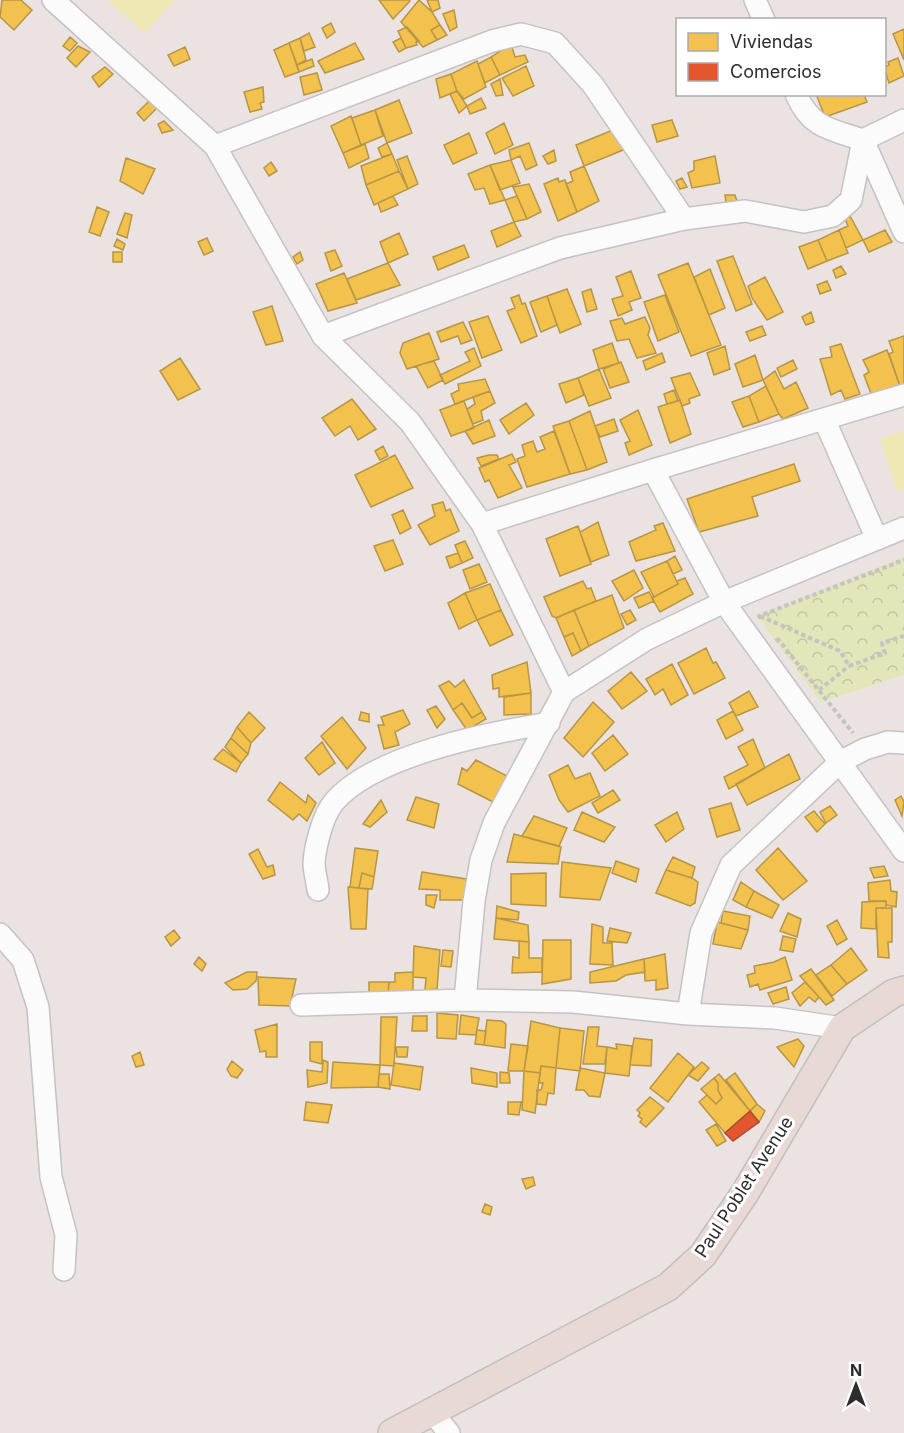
<svg xmlns="http://www.w3.org/2000/svg" width="904" height="1433" viewBox="0 0 904 1433" font-family="Inter,sans-serif">
	<defs>
		<pattern id="forest-crowns" width="20" height="18" patternUnits="userSpaceOnUse" patternTransform="scale(1.5)"><rect width="20" height="18" fill="#e3e6b8"/><path d="M2 6a3 3 0 1 1 6 0M12 15a3 3 0 1 1 6 0" fill="none" stroke="#c3c69e"/></pattern>
	</defs>
	<rect width="100%" height="100%" fill="#ebe2e2"/>
	<!-- forest -->
	<path fill="url(#forest-crowns)" d="M904,557V675L821,702L757,616Z"/>
	<!-- pitch -->
	<path fill="#efe8b5" d="M107,0H175L145,33Z
		M904,431V489L897,491L880,439Z"/>
	<!-- homes -->
	<path fill="#f2c14e" stroke="#b79544" stroke-width="1.5" d="M2,0H21L32,10L14,30L0,17Z
		M379,0H409L410,1L393,19Z
		M419,0L432,12L440,25L431,30L437,40L423,47L401,22Z
		M427,0H438L440,8L432,12Z
		M454,10L457,27L450,31L443,14Z
		M331,23L335,32L327,38L322,28Z
		M440,25L447,35L437,40L431,30Z
		M407,27L419,41L416,42L417,45L406,48L398,31Z
		M904,29V60L893,34Z
		M309,33L315,47L304,51L300,38Z
		M70,37L77,43L70,51L63,46Z
		M300,38L306,60L297,65L289,43Z
		M401,38L406,48L399,52L393,42Z
		M289,43L299,72L285,77L274,50Z
		M355,43L364,59L325,73L318,61Z
		M511,44L515,57L525,55L528,62L500,75L491,57Z
		M78,46L90,52L76,67L67,58Z
		M185,47L190,59L174,66L168,55Z
		M491,57L500,75L485,83L478,64Z
		M898,58L904,76L889,83L884,67L889,65L888,62Z
		M312,59L314,66L299,72L297,65Z
		M477,61L486,87L464,99L457,91L451,74Z
		M526,66L534,86L513,96L502,78Z
		M105,67L113,74L99,87L92,77Z
		M317,73L322,90L304,95L300,77Z
		M451,74L457,91L440,98L436,79Z
		M500,79L503,95L496,96L491,84Z
		M263,87L264,102L260,103L262,109L250,112L244,92Z
		M457,91L467,106L459,113L450,94Z
		M816,94H864L867,102L825,117Z
		M481,98L486,108L470,114L467,106Z
		M150,100L157,108L144,121L137,113Z
		M399,100L412,133L387,143L375,110Z
		M375,110L383,136L361,145L352,118Z
		M351,116L361,145L343,153L331,126Z
		M672,120L678,136L657,142L652,125Z
		M164,121L173,130L162,133L158,124Z
		M504,123L513,145L495,154L486,133Z
		M618,128L628,148L584,166L576,145Z
		M469,133L477,153L453,164L444,145Z
		M387,143L392,154L382,157L378,148Z
		M529,143L537,165L526,170L520,156L511,160L509,150Z
		M365,144L369,158L349,168L343,153Z
		M554,150L556,161L548,164L543,156Z
		M392,154L399,171L366,185L361,166Z
		M407,156L418,184L408,189L397,160Z
		M715,156L720,183L692,188L688,173L694,170V161Z
		M126,158L155,169L143,194L120,181Z
		M511,160L520,183L500,190L490,165Z
		M271,162L277,171L269,176L264,168Z
		M490,165L505,200L490,204L484,188L475,190L468,174Z
		M584,166L599,201L577,212L566,184L573,181L570,172Z
		M399,171L408,189L374,205L366,185Z
		M558,178L559,182L565,180L577,212L558,221L544,184Z
		M682,178L687,187L680,189L676,181Z
		M529,184L541,212L527,219L513,187Z
		M725,195H735L737,201L726,202Z
		M393,196L398,205L381,212L378,203Z
		M517,196L527,219L514,222L505,200Z
		M97,207L109,212L100,236L89,232Z
		M125,213L132,215L127,238L117,234Z
		M850,216L863,240L846,248L839,230L848,226L845,219Z
		M514,222L521,236L497,247L491,231Z
		M839,230L848,253L827,261L818,240Z
		M885,230L892,242L869,252L863,240Z
		M399,233L408,254L388,263L380,242Z
		M207,238L213,251L204,255L198,242Z
		M117,239L125,244L123,250L114,246Z
		M818,240L827,261L808,269L799,247Z
		M464,245L469,257L438,270L433,257Z
		M335,250L342,266L331,271L325,253Z
		M113,252H122V262H113Z
		M300,252L303,260L297,264L293,257Z
		M733,256L752,304L736,311L717,261Z
		M388,263L400,285L356,300L347,279Z
		M688,263L721,345L691,356L658,275Z
		M841,266L846,274L836,278L833,270Z
		M710,269L725,308L709,315L694,277Z
		M631,271L641,298L629,302L632,310L618,316L612,299L623,296L616,277Z
		M344,273L357,303L328,311L316,284Z
		M765,277L783,312L767,320L752,298L748,286Z
		M827,281L831,290L820,294L817,285Z
		M567,289L581,324L560,333L547,296Z
		M591,289L597,309L587,312L582,292Z
		M519,295L522,304L525,303L537,336L521,343L507,311L515,308L511,298Z
		M665,295L679,332L658,341L644,302Z
		M547,296L557,325L541,332L530,302Z
		M272,306L283,341L266,345L253,312Z
		M811,312L814,322L806,325L802,317Z
		M488,316L502,350L482,358L469,322Z
		M645,317L650,328L648,335L656,353L637,358L629,339L617,341L610,321L622,318L625,324Z
		M463,322L472,340L461,344L458,336L441,342L437,332Z
		M762,326L766,335L750,341L746,332Z
		M429,333L439,359L407,369L400,353L403,343Z
		M904,336V387L901,389L889,354L893,352L889,341Z
		M612,343L619,363L599,369L593,350Z
		M841,344L860,394L845,399L841,390L831,395L820,359L832,357L830,347Z
		M725,346L730,369L714,375L707,353Z
		M474,348L481,366L445,384L440,375L470,361L465,352Z
		M887,350L901,389L873,399L864,375L869,372L863,360Z
		M662,353L665,362L646,370L643,361Z
		M755,355L763,380L743,387L735,364Z
		M180,358L200,389L178,400L160,371Z
		M793,360L797,369L781,377L777,368Z
		M434,361L443,380L428,388L416,366Z
		M621,362L629,382L610,388L603,369Z
		M599,369L611,398L589,406L578,378Z
		M775,371L784,389L796,382L808,408L783,419L779,414L763,380Z
		M690,373L700,395L689,399L690,403L682,406L671,378Z
		M578,378L584,395L566,403L559,384Z
		M485,379L490,391L455,404L451,394L459,390L458,384Z
		M766,386L779,414L759,422L749,396Z
		M674,390L678,401L667,404L664,394Z
		M490,391L495,403L481,411L483,420L473,424L467,409L475,404L473,397Z
		M749,396L759,422L743,427L732,402Z
		M352,399L376,429L358,440L350,426L335,436L322,418Z
		M680,400L691,434L670,443L658,407Z
		M464,401L474,428L451,436L440,410Z
		M526,403L534,415L509,434L500,420Z
		M638,410L652,445L629,455L625,443L630,441L620,420Z
		M590,411L607,462L587,470L569,421Z
		M614,419L618,431L600,437L595,426Z
		M489,420L495,436L473,444L465,431Z
		M569,421L587,470L570,474L553,426Z
		M554,431L570,474L527,487L517,459L525,456L522,445L533,441L537,452L545,449L540,437Z
		M383,446L388,456L380,460L375,451Z
		M512,454L516,462L509,465L522,488L498,498L489,480L485,482L479,468Z
		M395,455L413,488L371,507L355,475Z
		M489,455H497L499,459L481,466L477,458Z
		M794,464L800,481L752,497L758,516L699,532L687,499Z
		M443,502L446,511L450,509L459,531L430,545L418,525L435,516L432,505Z
		M403,510L411,528L400,534L392,515Z
		M598,522L609,555L591,562L580,532Z
		M663,523L675,551L636,561L629,542L656,530L654,526Z
		M578,526L591,564L560,576L546,539Z
		M393,540L403,564L385,571L374,546Z
		M465,541L473,558L462,563L455,545Z
		M458,553L462,563L450,568L446,557Z
		M675,556L682,570L673,574L667,561Z
		M667,561L678,584L654,597L641,572Z
		M479,564L487,582L470,589L463,570Z
		M634,570L643,588L624,601L612,581Z
		M685,578L693,594L660,612L652,598L678,584L677,581Z
		M583,581L587,589L591,588L596,601L556,618L552,616L544,597Z
		M490,584L501,610L477,620L465,593Z
		M649,592L654,601L639,608L634,598Z
		M465,593L477,620L459,629L448,603Z
		M612,595L624,628L589,646L574,610Z
		M501,610L513,635L490,646L477,620Z
		M574,610L589,646L581,651L573,633L564,637L556,618Z
		M630,610L636,620L627,625L621,614Z
		M573,633L581,651L572,656L564,637Z
		M706,648L713,663L716,662L725,678L694,694L678,663Z
		M527,662L531,693L499,697V688L493,689L492,675Z
		M672,664L688,695L671,705L663,689L655,695L646,679Z
		M631,672L647,691L622,709L608,691Z
		M464,680L482,712L472,718L462,703L453,710L439,686L449,681L455,687Z
		M749,691L758,707L736,716L729,703Z
		M531,693V714L504,715V697Z
		M593,702L614,722L583,757L564,738Z
		M462,703L472,718L482,712L486,719L467,730L453,710Z
		M436,706L445,719L437,728L427,710Z
		M403,710L410,724L395,732L399,745L384,749L378,725H384L381,717Z
		M733,711L743,730L726,739L717,720Z
		M249,712L265,728L251,743L237,727Z
		M361,712L369,714V722L359,720Z
		M342,717L366,748L347,769L321,736Z
		M237,727L251,743L248,754L231,738Z
		M613,735L628,754L605,771L592,753Z
		M231,738L248,754L241,763L225,747Z
		M753,739L765,768L729,789L724,777L748,765L738,747Z
		M322,742L335,763L319,775L305,758Z
		M223,749L241,763L236,772L214,759Z
		M789,754L800,779L747,805L736,784Z
		M476,760L507,776L493,802L458,784L462,768L467,771Z
		M568,765L575,779L590,773L600,796L568,812L559,800L549,775Z
		M280,782L306,803L308,795L316,803L307,821L299,814L293,820L268,800Z
		M613,790L620,800L598,813L592,803Z
		M901,796L904,802L902,816L895,800Z
		M416,797L439,804L434,828L407,820Z
		M381,800L387,812L370,827L363,824Z
		M731,803L740,830L717,837L709,809Z
		M830,806L837,815L826,823L820,812Z
		M814,811L825,824L817,832L805,817Z
		M582,812L615,827L604,842L574,830Z
		M677,812L684,829L666,842L655,825Z
		M534,816L567,828L559,846L522,836Z
		M514,834L561,847L558,864L507,862Z
		M355,848L378,851L374,877L362,873L359,888L350,887Z
		M778,848L807,881L783,900L756,870Z
		M258,849L267,867L273,865L275,875L263,879L249,854Z
		M673,857L695,867L692,878L666,870Z
		M616,861L639,869L636,882L612,873Z
		M562,862L611,868L600,900L560,897Z
		M884,866L888,876L874,878L870,868Z
		M666,870L692,878L698,882L695,903L690,906L656,893Z
		M422,872L466,879L465,900H440V890L419,889Z
		M362,873L374,877L372,889L359,888Z
		M546,873V906L511,904V874Z
		M890,880L891,891L897,892L896,907L886,905V901H869L868,883Z
		M741,882L754,891L746,907L733,900Z
		M348,887L368,889L366,929H351Z
		M754,891L779,905L772,918L746,907Z
		M426,895H437L434,908L426,905Z
		M886,901V908H876V929L861,928L862,902Z
		M497,906L519,912L518,920L496,918Z
		M876,908H892V942H888L889,958L878,957Z
		M723,911L750,916L748,930L721,923Z
		M788,913L801,919L797,937L780,931Z
		M496,918L528,925L529,942L494,939Z
		M837,920L847,939L837,945L827,926Z
		M717,922L748,930L741,949L713,944Z
		M592,924L603,927V943H612L613,965L590,964Z
		M610,928L631,933L627,943L607,941Z
		M174,930L180,938L171,946L165,937Z
		M783,936L796,939L793,952L780,950Z
		M543,940H571V979L542,984Z
		M519,941L529,942V958H542V972L512,973L513,957L519,958Z
		M414,946L440,950L437,989L425,990L426,978L413,977Z
		M851,948L867,970L847,984L831,965Z
		M443,950L453,951L451,967L441,966Z
		M665,954L668,988L656,990V980L645,981L644,959Z
		M199,957L206,964L202,971L194,964Z
		M785,957L792,980L760,990L758,984L750,987L747,975L755,973L754,966L774,962Z
		M644,959L645,972L626,975L616,981L590,983V972Z
		M831,965L847,984L832,996L816,975Z
		M811,969L834,1000L826,1005L800,976Z
		M247,972H257L256,981L247,989L233,990L225,983Z
		M413,972V991L388,994L389,982H395V973Z
		M258,977L296,979L290,1006L259,1005Z
		M369,982H389L388,994H369Z
		M805,982L819,997L815,1002L809,997L800,1006L792,993Z
		M786,987L789,999L773,1004L768,993Z
		M437,1013L458,1015L456,1039L437,1038Z
		M461,1015L479,1018L476,1035L459,1034Z
		M413,1016H427V1031H412Z
		M381,1017H397L394,1066L380,1065Z
		M487,1020L502,1021L506,1024L505,1048L484,1045Z
		M531,1021L560,1028L556,1068L541,1066L540,1073L524,1071Z
		M277,1024V1057H266V1051L260,1052L255,1030Z
		M588,1027H599L597,1046L607,1047L605,1064H583Z
		M560,1028L584,1031L580,1071L556,1068Z
		M477,1030L486,1031L484,1045L475,1044Z
		M634,1038L652,1040L651,1066L630,1065Z
		M798,1039L804,1046L794,1067L777,1047Z
		M310,1042H322V1064L310,1061Z
		M511,1044L528,1046L524,1071H508Z
		M616,1044L632,1046L629,1076L605,1073L607,1047L617,1049Z
		M396,1047H408L407,1057H397Z
		M140,1052L144,1065L136,1067L132,1056Z
		M678,1053L694,1067L668,1102L650,1088Z
		M323,1060L328,1062L327,1083L308,1087L307,1070L322,1072Z
		M232,1061L243,1070L237,1078L231,1076L227,1069Z
		M333,1062L380,1065L378,1087L331,1088Z
		M702,1062L709,1068L698,1081L688,1075Z
		M394,1063L423,1067L420,1090L391,1085Z
		M541,1066L556,1068L554,1094L548,1093L546,1105L537,1104V1090H541L543,1083H539Z
		M471,1068L497,1073V1087L472,1083Z
		M580,1068L605,1073L600,1097L589,1096L584,1090H576Z
		M524,1071L540,1073L535,1113L522,1110Z
		M500,1072L509,1073L510,1083H500Z
		M735,1073L757,1104L750,1111L726,1080Z
		M379,1074H389L390,1089L378,1087Z
		M719,1074L750,1111L725,1133L699,1102L707,1095L716,1104L722,1098L718,1090V1083L714,1078Z
		M714,1078L718,1083V1090L722,1098L716,1104L701,1089Z
		M650,1097L664,1108L646,1127L640,1122L642,1119L638,1116L640,1113L637,1110Z
		M306,1102L332,1105L328,1123L304,1120Z
		M508,1102H521L519,1115L508,1114Z
		M757,1104L765,1111L759,1122L750,1111Z
		M716,1124L726,1141L717,1146L706,1130Z
		M533,1177L535,1185L526,1189L522,1179Z
		M485,1204L492,1207L490,1215L482,1212Z"/>
	<!-- shops -->
	<path fill="#e4572e" stroke="#ad4a2e" stroke-width="1.5" d="M750,1111L759,1122L733,1141L725,1133Z"/>
	<g fill="none" stroke-linecap="round" stroke-linejoin="round">
		<!-- minor casing -->
		<g stroke="#c4c2c3" stroke-width="24">
			<path id="minor" d="M53,0L215,146L323,336L410,422L482,524L564,692
				M755,0L764,20
				M796,94C811,129 831,129 863,140L904,232
				M215,146L492,41L521,34L555,43L593,85L684,219
				M323,336L560,248L684,219L745,211L804,222L833,216L851,200L863,140L904,120
				M824,419L877,539
				M653,470L724,602L904,851
				M482,524L653,470L904,395
				M318,890C317,881 314,871 314,863C315,846 323,815 334,802C374,755 489,733 549,723
				M0,934L23,960L38,1007L51,1177L66,1235L64,1270
				M465,1000L474,901L481,860L494,823L564,692L647,639L724,602L904,528
				M301,1005L465,1000L573,1002L688,1014L775,1018L842,1028
				M688,1014L701,933L731,865L840,762L865,749L888,742L904,743
				M432,1412L449,1433"/>
		</g>
		<!-- major casing -->
		<g stroke="#c2bfbf" stroke-width="30">
			<path id="major" d="M392,1433L668,1287L703,1255L745,1193L842,1028L894,993L904,990"/>
		</g>
		<!-- path -->
		<path stroke="#c5c3c3" stroke-width="4" stroke-dasharray="4.5 3" stroke-linecap="butt" d="M760,616L840,651L849,666L885,653L882,643L904,636
			M761,618L759,616L904,560
			M777,638L853,733
			M819,690L849,666"/>
		<!-- minor -->
		<use href="#minor" stroke="#fcfbfb" stroke-width="21"/>
		<!-- major -->
		<use href="#major" stroke="#e8d9d4" stroke-width="27"/>
	</g>
	<g text-anchor="middle" stroke-width="6" stroke-linejoin="round" paint-order="stroke">
		<!-- street labels -->
		<g font-size="18" fill="#2d2d2d" stroke="#fff">
			<text transform="translate(744 1187) rotate(-57)" y="6">Paul Poblet Avenue</text>
		</g>
	</g>
	<!-- legend -->
	<rect x="676" y="18" width="210" height="78" fill="#ffffff" stroke="#ababab" stroke-width="1.5"/>
	<rect x="688" y="33" width="30" height="18" fill="#f2c14e" stroke="#ababab" stroke-width="1.5"/>
	<text x="730" y="48" font-size="18" fill="#2d2d2d">Viviendas</text>
	<rect x="688" y="63" width="30" height="18" fill="#e4572e" stroke="#ababab" stroke-width="1.5"/>
	<text x="730" y="78" font-size="18" fill="#2d2d2d">Comercios</text>
	<!-- north arrow -->
	<g transform="translate(856 1385)" stroke="#ffffff" stroke-width="4.5" paint-order="stroke">
	<path d="M0-4.5L10 22L0 15L-10 22Z" fill="#2d2d2d"/>
	<text y="-9" font-size="16" font-weight="bold" text-anchor="middle" fill="#2d2d2d">N</text>
	</g>
</svg>
